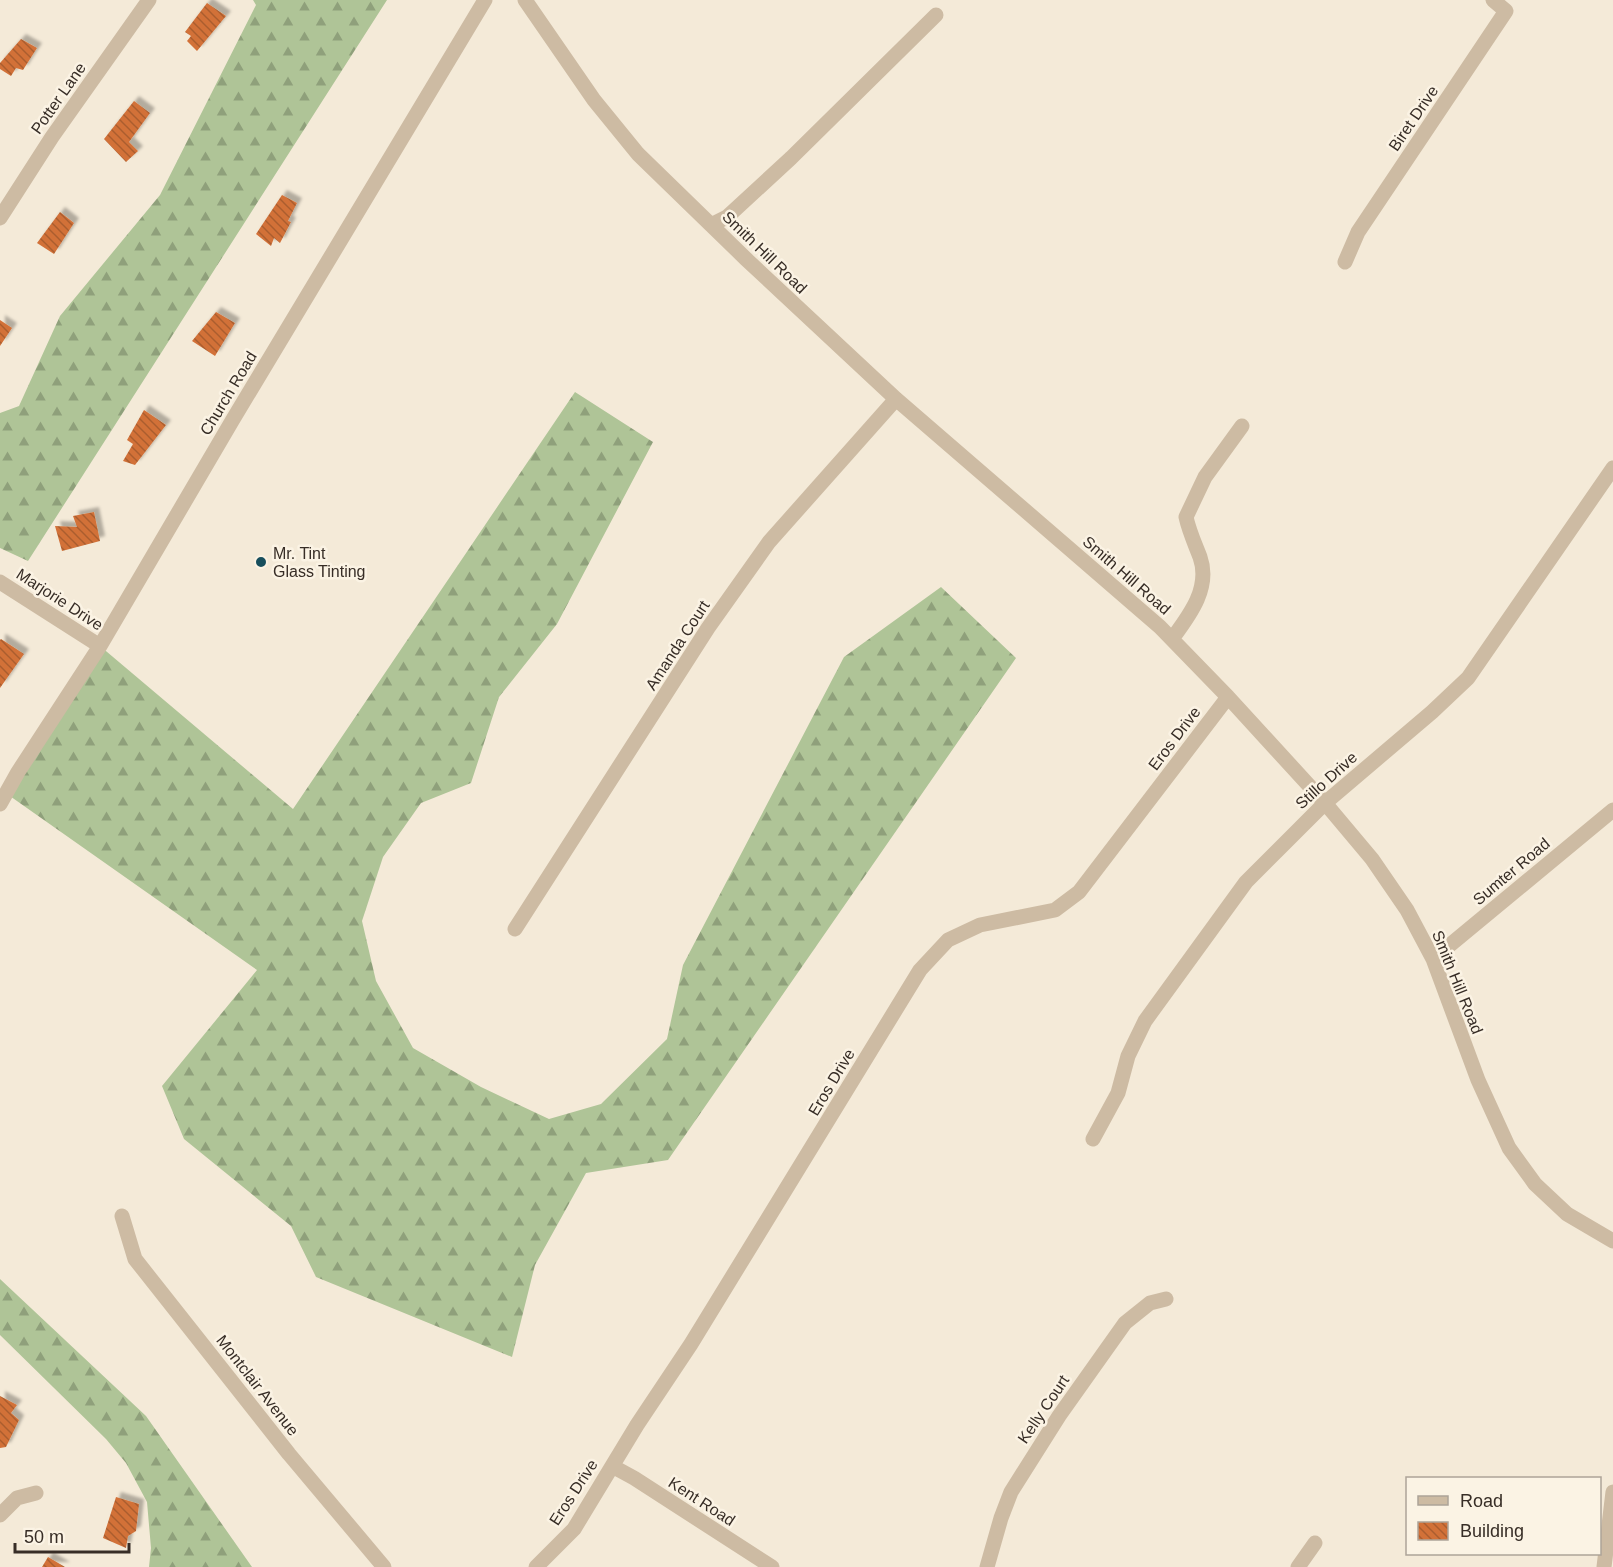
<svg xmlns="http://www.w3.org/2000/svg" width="1613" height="1567" viewBox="0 0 1613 1567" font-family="Helvetica,sans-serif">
	<defs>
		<pattern id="forest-firs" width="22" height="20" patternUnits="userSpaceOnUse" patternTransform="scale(1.5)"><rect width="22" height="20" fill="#afc497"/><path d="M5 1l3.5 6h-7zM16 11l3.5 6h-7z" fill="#8fa07b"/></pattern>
		<pattern id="building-back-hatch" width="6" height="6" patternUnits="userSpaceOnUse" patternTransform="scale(1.5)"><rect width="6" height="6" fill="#d27138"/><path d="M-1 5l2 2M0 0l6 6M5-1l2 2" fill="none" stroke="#ab5d2f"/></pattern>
		<filter id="shadow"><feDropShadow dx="5" dy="-5" stdDeviation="1.5" flood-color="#0004"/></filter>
	</defs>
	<rect width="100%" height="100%" fill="#f4ead8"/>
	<!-- forest -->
	<path fill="url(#forest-firs)" d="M253,0H387L28,561L0,548V413L19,406L60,316L160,195L256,5Z
		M575,392L653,442L557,624L499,697L471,783L421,803L383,857L362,921L376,981L413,1048L481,1087L549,1119L601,1104L667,1039L683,965L844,657L941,587L1016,658L668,1160L586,1173L535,1265L512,1357L316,1277L291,1226L184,1139L162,1086L257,970L7,794L100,646L293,809Z
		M0,1279L146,1416L252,1567H149L151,1548L147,1502L126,1463L106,1439L0,1335Z"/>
	<!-- building -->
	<path fill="url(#building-back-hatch)" filter="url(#shadow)" d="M207,3L226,16L197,51L187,41L191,36L185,32Z
		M21,39L37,48L23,70L16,68L11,76L0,69V63Z
		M134,101L150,113L129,142L138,151L126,162L104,139Z
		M282,195L297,203L288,221L291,222L280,243L274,238L271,246L256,234Z
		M60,212L74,223L54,254L37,243Z
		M216,312L235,323L215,356L192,341Z
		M0,320L12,328L0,346Z
		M144,410L166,425L135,465L123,461L133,444L127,440Z
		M94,512L100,541L62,551L55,526L77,527L73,516Z
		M1,639L24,654L0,688V640Z
		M0,1396L17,1405L11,1413L19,1420L6,1447L0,1448Z
		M116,1497L139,1504L136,1531L128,1536L126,1548L103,1538Z
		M48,1557L65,1567H42Z"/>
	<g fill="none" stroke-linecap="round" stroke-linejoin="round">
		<!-- minor -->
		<path stroke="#cdbba3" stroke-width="15" d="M525,0L594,100L638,154L746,259L896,399L1160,627L1228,697L1325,803L1372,859L1407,910L1433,959L1478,1080L1509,1148L1535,1184L1567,1214L1613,1241
			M0,218L52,137L149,0
			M711,225L727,217L791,158L936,15
			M1345,262L1358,232L1506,11L1493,0
			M0,582L100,646
			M1172,639C1189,616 1211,588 1200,557C1195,544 1189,531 1186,517L1205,477L1242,426
			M0,804L18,772L100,646L232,421L485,0
			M515,929L708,628L769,542L896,399
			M1433,959L1613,810
			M1093,1139L1118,1093L1128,1056L1145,1021L1246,882L1325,803L1432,712L1468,678L1613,468
			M122,1216L135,1259L289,1454L384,1567
			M612,1466L634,1478L772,1567
			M0,1515L17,1498L36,1493
			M536,1567L574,1529L637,1425L691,1344L920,970L948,940L980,925L1055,910L1079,892L1228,697
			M987,1567L1001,1518L1011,1492L1059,1416L1125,1323L1150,1303L1166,1299
			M1298,1567L1315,1543
			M1604,1567L1613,1492"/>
	</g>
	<!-- markers -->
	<circle fill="#174e5c" stroke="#fbf3e4" stroke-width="2" cx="261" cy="562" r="6"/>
	<g text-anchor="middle" stroke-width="5" stroke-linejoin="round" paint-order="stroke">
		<!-- street labels -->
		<g font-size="16" fill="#372d26" stroke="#fbf3e4">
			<text transform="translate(58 98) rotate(-55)" y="6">Potter Lane</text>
			<text transform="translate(1413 118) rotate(-56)" y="6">Biret Drive</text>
			<text transform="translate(765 252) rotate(44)" y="6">Smith Hill Road</text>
			<text transform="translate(228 393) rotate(-59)" y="6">Church Road</text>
			<text transform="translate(1127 575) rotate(41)" y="6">Smith Hill Road</text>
			<text transform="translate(60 599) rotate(33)" y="6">Marjorie Drive</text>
			<text transform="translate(677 645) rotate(-57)" y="6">Amanda Court</text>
			<text transform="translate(1174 738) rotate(-53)" y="6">Eros Drive</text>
			<text transform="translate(1326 780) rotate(-42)" y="6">Stillo Drive</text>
			<text transform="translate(1511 871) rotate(-40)" y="6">Sumter Road</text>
			<text transform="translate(1458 982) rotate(68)" y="6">Smith Hill Road</text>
			<text transform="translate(831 1082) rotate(-59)" y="6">Eros Drive</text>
			<text transform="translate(258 1385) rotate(52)" y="6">Montclair Avenue</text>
			<text transform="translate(1043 1409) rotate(-56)" y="6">Kelly Court</text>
			<text transform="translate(573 1492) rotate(-57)" y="6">Eros Drive</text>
			<text transform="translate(702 1501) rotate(33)" y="6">Kent Road</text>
		</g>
		<!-- poi labels -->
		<g font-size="16" fill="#372d26" stroke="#fbf3e4" text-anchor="start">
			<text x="273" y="559">Mr. Tint<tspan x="273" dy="18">Glass Tinting</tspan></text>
		</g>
	</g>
	<!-- legend -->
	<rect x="1406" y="1477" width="195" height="78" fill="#fbf3e4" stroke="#ada498" stroke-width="1.5"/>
	<rect x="1418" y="1496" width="30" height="9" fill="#cdbba3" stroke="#ada498" stroke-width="1.5"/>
	<text x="1460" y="1507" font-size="18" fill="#372d26">Road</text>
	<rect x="1418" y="1522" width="30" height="18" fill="url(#building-back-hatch)" stroke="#ada498" stroke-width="1.5"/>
	<text x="1460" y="1537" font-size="18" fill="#372d26">Building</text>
	<!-- scale -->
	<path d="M15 1543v9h114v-9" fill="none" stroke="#372d26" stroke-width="3"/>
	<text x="24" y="1543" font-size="18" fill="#372d26" stroke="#fbf3e4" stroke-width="4.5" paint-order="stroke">50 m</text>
</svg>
